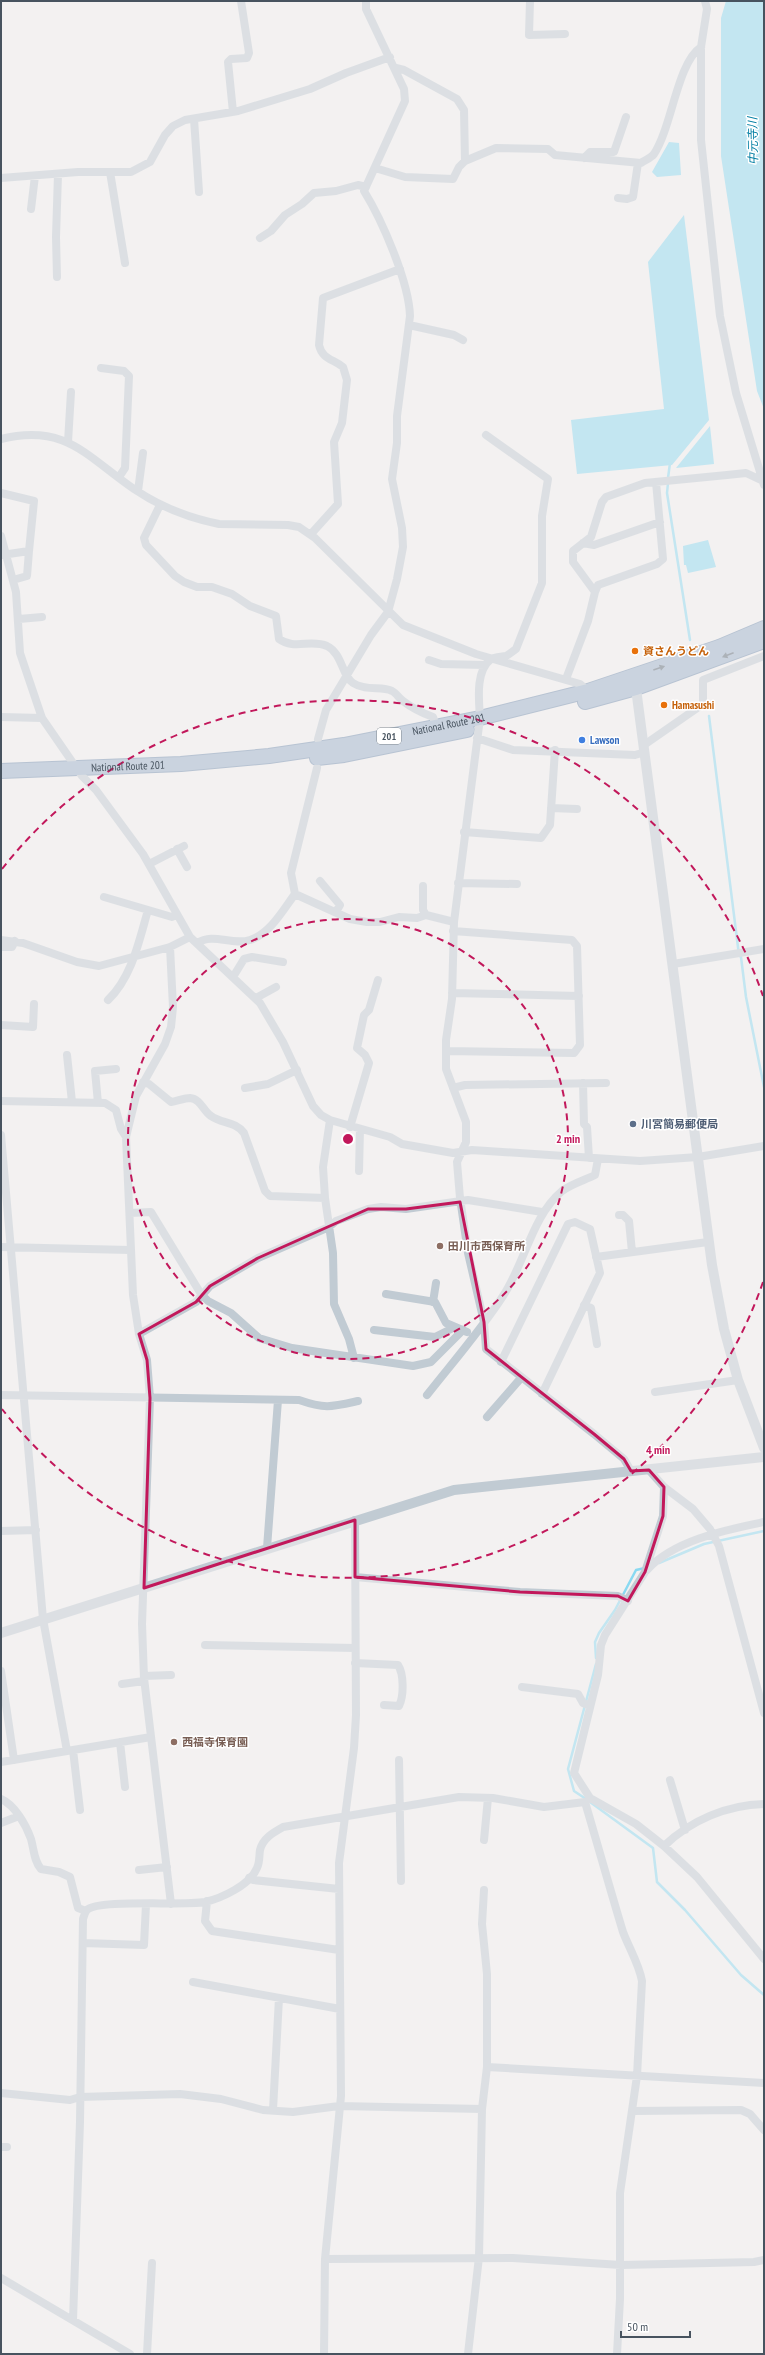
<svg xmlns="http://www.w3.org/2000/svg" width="765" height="2355" viewBox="0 0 765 2355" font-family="'PT Sans Narrow','Noto Sans JP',sans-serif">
	<rect width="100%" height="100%" fill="#f3f1f1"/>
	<!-- water -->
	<path fill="#89d9f1" d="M726,1H764V409L757,391L721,156V18Z
		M669,142L679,143L681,175L657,177L652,172Z
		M684,215L709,420L672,465L577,474L571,420L664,409L648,262Z
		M710,426L714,464L676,468Z
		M708,540L716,567L688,573L686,565H684L683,546Z"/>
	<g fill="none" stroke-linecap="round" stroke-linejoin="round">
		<!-- stream -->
		<path stroke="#89d9f1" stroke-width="2.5" d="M668,478L670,463
			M668,483L667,493L690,640
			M709,716L739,955L741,957L746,997L764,1087
			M659,1563L704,1544L764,1531
			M596,1658L595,1642L599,1633L615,1610L636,1570L645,1568
			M586,1799L574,1791L568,1769L596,1664
			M590,1802L653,1848L657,1882L685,1910L741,1975L764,1995"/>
		<!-- trunk casing -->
		<g stroke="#718dae" stroke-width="16">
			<g id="trunk">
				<path d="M585,702L636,688L764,641"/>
				<path d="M317,758L344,755L467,730"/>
				<path id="s1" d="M1,771L181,764L269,756L344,745L480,718L588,691L719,647L764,628"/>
			</g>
		</g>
		<!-- minor -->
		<path stroke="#c1cbd3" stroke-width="8" d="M530,1L529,35L565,34
			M705,1L707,9L701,47V140L720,316L736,393L764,485
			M233,112L228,62L231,59L247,58L249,53L241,1
			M194,119L199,192
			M584,158L590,152H614L626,117
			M465,161L496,148L548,149L555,155L641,163C645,160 651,158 654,154C672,127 677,63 701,47
			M375,168L405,177L453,179L459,167L465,161L464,110L457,99L404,70L396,68
			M110,172L125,263
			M1,178L78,172H131L150,162L165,135L173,126L185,120L238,111L310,89L346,73L390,57
			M618,198L627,199L633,197L638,163
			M31,209L35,176
			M260,238L271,231L285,215L302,204L314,193L336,191L358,185L366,187
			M57,277L56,237L58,174
			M409,325L454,335L463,340
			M101,368L124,371L129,376L125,468L119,477
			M486,435L548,479L542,516V583L516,649C513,651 510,654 506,656C501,657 495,657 491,659C475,671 479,701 480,718L454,922L452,999L446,1040V1069L466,1122V1142L457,1162L460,1198L468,1253L484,1322L486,1349L594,1434L624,1459L631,1471
			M1,439C66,423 87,457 134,489C159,506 189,518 219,524L288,525L299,527L315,538L403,625L476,654L580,684L588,691
			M68,442L71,392
			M138,491L143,453
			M1,493L34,501L29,551L2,555
			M160,505L144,538L146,545L175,576L184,582L197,587H212L232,594L250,606L276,616L279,639C294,650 311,639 327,646C342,653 342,676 353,683C367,692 382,685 392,691C396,693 399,698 403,701C412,708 422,713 433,717L436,726
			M311,534L338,504L334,442L342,423L347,380L343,367C333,359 322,359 319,345L323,298L400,269
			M1,536L16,592L20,653L42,718L82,776L96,790L143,854L190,937L260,1003L283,1042L313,1106L321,1115L330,1120L390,1137L402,1144L453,1153L472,1150L640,1161L698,1157L764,1146
			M583,543L594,545L660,522
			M13,580L27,576L29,551
			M595,592L598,585L657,564L663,559L656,482
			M19,619L42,617
			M429,660L441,664L485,665
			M566,679L588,621L595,592L573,562V551L591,537L602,502L606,497L645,483L727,475L746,473L763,481
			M1,717L42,718
			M477,738L513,750L635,755L645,752
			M318,739L326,710L371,635L388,612L397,579L403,547L402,528L392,479L397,443V416L410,316C409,282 382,220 364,191L405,101L404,89L366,9V1
			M644,745L703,704V680L764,656
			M551,808L577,809
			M464,832L541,838L550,825L555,750
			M177,849L187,867
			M149,864L184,846
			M320,881L340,905L336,912
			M458,883L517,884
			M423,886V910L426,915
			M295,894L350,919L367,922H380L399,917L417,918L426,915L454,922
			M104,897L172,917L176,915
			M1,940L23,943L77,962L99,966L170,947L190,937
			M197,943C214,932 231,946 250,940C270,934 283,910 295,894L291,873L317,768
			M1,947H12L15,941
			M170,947L173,1007L171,1027L165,1044L136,1096L126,1137L133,1295L139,1334L147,1360L150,1398L142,1624L144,1678L171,1904
			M673,964L764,949
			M233,977L244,959L252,957L283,962
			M452,993L579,996
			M256,998L276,987
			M108,1000C132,977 139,941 148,910
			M1,1025L33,1027L34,1004
			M446,1051L574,1053L580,1045L577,946L572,940L453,931
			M67,1055L72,1102
			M143,1082L149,1084L171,1102C177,1101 185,1098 190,1098C201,1099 203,1111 211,1116C222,1124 235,1121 244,1133L265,1191L270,1196L325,1198
			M583,1083L584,1124L587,1127L589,1158
			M245,1088L268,1084L297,1070
			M453,1088L465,1085L606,1083
			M1,1101L105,1103L116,1110L121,1129L126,1137
			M98,1103L95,1071L116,1069
			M330,1120L323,1167L325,1198L333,1253L334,1304L349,1339L354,1358
			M350,1127L369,1063L365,1055L357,1048L364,1015L369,1010L378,980
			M1,1135L43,1619L67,1751
			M359,1171L360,1129
			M130,1213L151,1212L201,1294L208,1301L231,1313L259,1338L292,1348L413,1366L431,1362L463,1330
			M619,1215H623L629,1221L632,1252
			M1,1247L130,1250
			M596,1257L708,1242
			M386,1294L435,1302L446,1323L467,1332
			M433,1302L436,1283
			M584,1305L591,1308L597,1344
			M374,1330L435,1337L455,1327
			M139,1334L196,1302L210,1286L258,1258L329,1227L336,1221L368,1209L381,1207L406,1209L468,1200L542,1212
			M501,1362L568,1224L575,1222L590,1229L600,1273L542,1394
			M655,1392L738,1380
			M1,1395L299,1400C325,1409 331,1407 358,1401
			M427,1395C453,1362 481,1330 503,1296C525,1263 532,1216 562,1191C571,1184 585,1180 595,1175L598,1159
			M487,1417L521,1378
			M649,1470L664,1487L693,1509L710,1529L719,1546L764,1713
			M664,1487L663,1516L645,1572L605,1635L601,1645L598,1675L574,1773L590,1798L636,1824L664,1846L697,1877L764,1959
			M1,1531L36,1530
			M267,1548L278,1400
			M647,1570C674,1540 726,1530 764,1522
			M355,1577L520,1592L618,1596L628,1601
			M205,1645L355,1648
			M355,1663L398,1665C404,1674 404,1696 399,1706L384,1705
			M1,1671L14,1760
			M144,1676L171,1675
			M122,1684L144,1681
			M522,1687L578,1694L583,1703L590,1706
			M120,1742L125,1787
			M73,1750L80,1810
			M399,1760L401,1881
			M1,1762L151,1737
			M670,1780L685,1830
			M1,1799C15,1805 26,1825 31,1839C34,1850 34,1861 41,1869L59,1872L70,1877L78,1908L86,1911
			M585,1802C598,1846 610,1889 623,1932C629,1948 639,1964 642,1981L637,2076L620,2193V2299L617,2354
			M1,1823L19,1816
			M484,1840L488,1798
			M664,1846C691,1820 727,1805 764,1804
			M139,1870L167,1867
			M249,1878L253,1880L339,1889
			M484,1890L482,1924L487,1974V2067
			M207,1901L205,1921L212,1931L339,1950
			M83,1943L144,1945L146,1904
			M193,1982L340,2009
			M1,2093L70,2100L80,2097L180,2094L221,2099L263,2110L293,2112L339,2106L482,2109
			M273,2110L279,1998
			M633,2111L741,2110L750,2114L764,2130
			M1,2147H7
			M325,2259L513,2258L621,2265L754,2262L764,2260
			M1,2278L130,2354
			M73,2320L80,2122L83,1919C84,1916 85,1912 87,1910C98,1899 183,1906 205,1902C222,1898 250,1885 257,1868C260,1862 259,1856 260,1850C263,1838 274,1832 283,1827L459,1797L493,1798L544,1807L585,1802L590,1798
			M147,2354L152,2263
			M324,2354L325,2259L341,2096L339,1863L354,1748L356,1715L355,1520
			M468,2354L479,2257L482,2109L487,2067L764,2083"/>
		<!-- tertiary -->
		<path stroke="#c1cbd3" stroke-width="10" d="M635,681L712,1265L724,1329L738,1380L764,1448
			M1,1633L454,1490L764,1457"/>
		<!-- trunk -->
		<use href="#trunk" stroke="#9ab0ca" stroke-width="14"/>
	</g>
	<!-- one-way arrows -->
	<defs><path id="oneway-solid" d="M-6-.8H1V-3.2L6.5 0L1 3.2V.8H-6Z"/></defs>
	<g fill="#586674">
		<use href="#oneway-solid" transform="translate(728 655) rotate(159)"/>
		<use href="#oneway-solid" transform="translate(659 668) rotate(-19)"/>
	</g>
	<!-- marked area -->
	<path d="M0 0H765V2355H0ZM460,1202L484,1322L486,1349L594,1434L624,1459L631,1471L649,1470L664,1487L663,1516L645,1572L628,1601L618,1596L520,1592L355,1577V1520L144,1588L150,1398L147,1360L139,1334L196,1302L210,1286L258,1258L368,1209H406Z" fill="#f3f1f1" fill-opacity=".55" fill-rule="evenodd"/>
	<path fill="none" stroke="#c2185b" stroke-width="3" stroke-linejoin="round" d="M460,1202L484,1322L486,1349L594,1434L624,1459L631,1471L649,1470L664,1487L663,1516L645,1572L628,1601L618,1596L520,1592L355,1577V1520L144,1588L150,1398L147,1360L139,1334L196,1302L210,1286L258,1258L368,1209H406Z"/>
	<!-- distance rings -->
	<g fill="none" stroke="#c2185b" stroke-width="2" stroke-dasharray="7 5">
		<circle cx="348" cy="1139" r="220"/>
		<path d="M763 1282A439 439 0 0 1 2 1409M2 869A439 439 0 0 1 763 996"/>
	</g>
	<!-- markers -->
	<g fill="#e8710a" stroke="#fff" stroke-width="1.5">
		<circle cx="635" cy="651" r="4"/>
		<circle cx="664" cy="705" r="4"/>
	</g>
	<circle fill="#3f7fe0" stroke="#fff" stroke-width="1.5" cx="582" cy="740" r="4"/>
	<circle fill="#5c6f8a" stroke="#fff" stroke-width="1.5" cx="633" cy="1124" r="4"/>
	<g fill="#8d6e63" stroke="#fff" stroke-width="1.5">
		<circle cx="440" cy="1246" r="4"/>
		<circle cx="174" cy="1742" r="4"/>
	</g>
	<g text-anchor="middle" stroke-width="3" stroke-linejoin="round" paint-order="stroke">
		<!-- shield labels -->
		<rect fill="#fff" stroke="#7e878f" stroke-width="1" x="377" y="728" width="24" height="16" rx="3"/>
		<g font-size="10" font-weight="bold" fill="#47535f">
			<text x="389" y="740">201</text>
		</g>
		<!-- food labels -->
		<g font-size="11" font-weight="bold" fill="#c56008" stroke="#fff" text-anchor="start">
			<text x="643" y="655">資さんうどん</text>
			<text x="672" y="709">Hamasushi</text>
		</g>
		<!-- street labels -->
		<g font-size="11" fill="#47535f" stroke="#fff">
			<text dy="4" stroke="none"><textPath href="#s1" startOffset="451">National Route 201</textPath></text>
			<text dy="4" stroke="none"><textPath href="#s1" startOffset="127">National Route 201</textPath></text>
		</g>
		<!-- shop labels -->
		<g font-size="11" font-weight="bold" fill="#366cbe" stroke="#fff" text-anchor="start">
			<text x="590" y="744">Lawson</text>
		</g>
		<!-- service labels -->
		<g font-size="11" font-weight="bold" fill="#4e5e75" stroke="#fff" text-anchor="start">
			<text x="641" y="1128">川宮簡易郵便局</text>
		</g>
		<!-- education labels -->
		<g font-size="11" font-weight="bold" fill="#785e54" stroke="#fff" text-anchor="start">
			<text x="448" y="1250">田川市西保育所</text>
			<text x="182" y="1746">西福寺保育園</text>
		</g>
		<!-- water labels -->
		<g font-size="12" font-style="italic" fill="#0680a5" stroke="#fff">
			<text transform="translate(753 141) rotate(-91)" y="4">中元寺川</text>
		</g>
	</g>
	<circle cx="348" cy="1139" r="6" fill="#c2185b" stroke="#fff" stroke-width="2"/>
	<g font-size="12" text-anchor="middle" font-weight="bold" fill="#c2185b" stroke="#fff" stroke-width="3" stroke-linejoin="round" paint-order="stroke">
		<text x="568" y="1143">2 min</text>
		<text x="658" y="1454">4 min</text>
	</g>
	<!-- border -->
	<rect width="765" height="2355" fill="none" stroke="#47535f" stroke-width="4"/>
	<!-- scale -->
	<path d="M621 2331v6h69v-6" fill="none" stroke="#47535f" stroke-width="2"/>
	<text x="627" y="2331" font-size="12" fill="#47535f" stroke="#ffffff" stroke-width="3" paint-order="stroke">50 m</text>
</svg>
